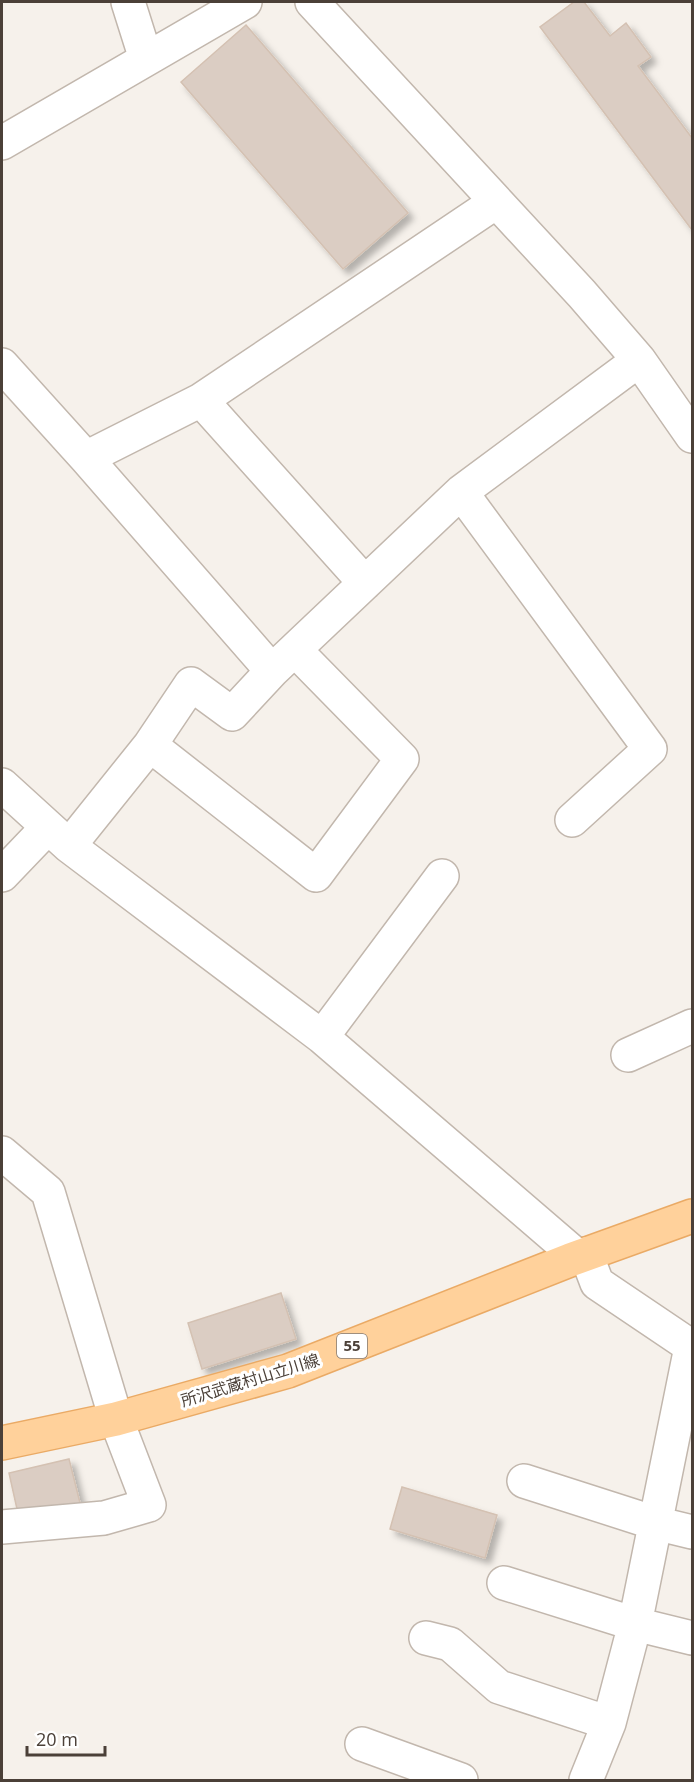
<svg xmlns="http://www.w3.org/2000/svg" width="694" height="1782" viewBox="0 0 694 1782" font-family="'Open Sans','Noto Sans JP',sans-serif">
	<defs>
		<filter id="shadow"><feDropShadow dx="5.5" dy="5.5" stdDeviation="3" flood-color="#0004"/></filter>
	</defs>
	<rect width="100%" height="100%" fill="#f6f1eb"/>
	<!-- building -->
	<path fill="#dbcdc3" stroke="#d4c1b2" stroke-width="1.5" filter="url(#shadow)" d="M574,2H584L610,36L626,23L651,57L638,66L692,138V230L540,27Z
		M246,25L408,213L343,269L181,82Z
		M281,1293L296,1339L202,1369L188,1323Z
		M69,1459L80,1503L19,1518L9,1473Z
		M402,1487L497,1515L485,1558L390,1529Z"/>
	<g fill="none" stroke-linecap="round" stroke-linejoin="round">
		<!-- minor casing -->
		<g stroke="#c2b7ad" stroke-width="36">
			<path id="minor" d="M128,2L146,59
				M312,2L582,294L639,360L692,436
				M2,143L245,2
				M2,365L86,458L272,671
				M201,400L365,583
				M86,458L201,400L496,202
				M461,492L650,749L572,820
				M295,650L402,759L316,875L150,745L191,684L232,714L272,671L461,492L639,360
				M2,785L69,846L322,1037L578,1257
				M69,846L150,745
				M2,875L47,828
				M322,1037L442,876
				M628,1055L692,1026
				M2,1153L48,1192L116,1419L149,1505L104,1518L2,1527
				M586,1254L597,1283L692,1347
				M524,1481L655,1523L692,1532
				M504,1583L635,1624L692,1638
				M426,1638L450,1644L499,1687L609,1723
				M362,1744L461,1780
				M586,1780L609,1723L635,1624L691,1347"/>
		</g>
		<!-- major casing -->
		<g stroke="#eaaa65" stroke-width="36">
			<path id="major" d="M2,1443L116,1419L288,1371L570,1260L692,1216"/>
		</g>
		<!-- minor -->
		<use href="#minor" stroke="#fff" stroke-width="33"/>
		<!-- major -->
		<use href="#major" stroke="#ffd19b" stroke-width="33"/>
	</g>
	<g text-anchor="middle" stroke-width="6" stroke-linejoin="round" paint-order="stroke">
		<!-- shield labels -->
		<rect fill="#fff" stroke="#817974" stroke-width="1.5" x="337" y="1334" width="30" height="24" rx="4.5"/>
		<g font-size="15" font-weight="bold" fill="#4b4038">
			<text x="352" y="1351">55</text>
		</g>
		<!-- street labels -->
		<g font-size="16" fill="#4b4038" stroke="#fff">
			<text transform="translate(250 1380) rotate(-17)" y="6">所沢武蔵村山立川線</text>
		</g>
	</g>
	<!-- border -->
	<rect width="694" height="1782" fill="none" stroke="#4b4038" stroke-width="6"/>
	<!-- scale -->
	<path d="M27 1746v9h78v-9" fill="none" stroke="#4b4038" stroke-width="3"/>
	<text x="36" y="1746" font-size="18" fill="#4b4038" stroke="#ffffff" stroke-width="4.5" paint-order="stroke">20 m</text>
</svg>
